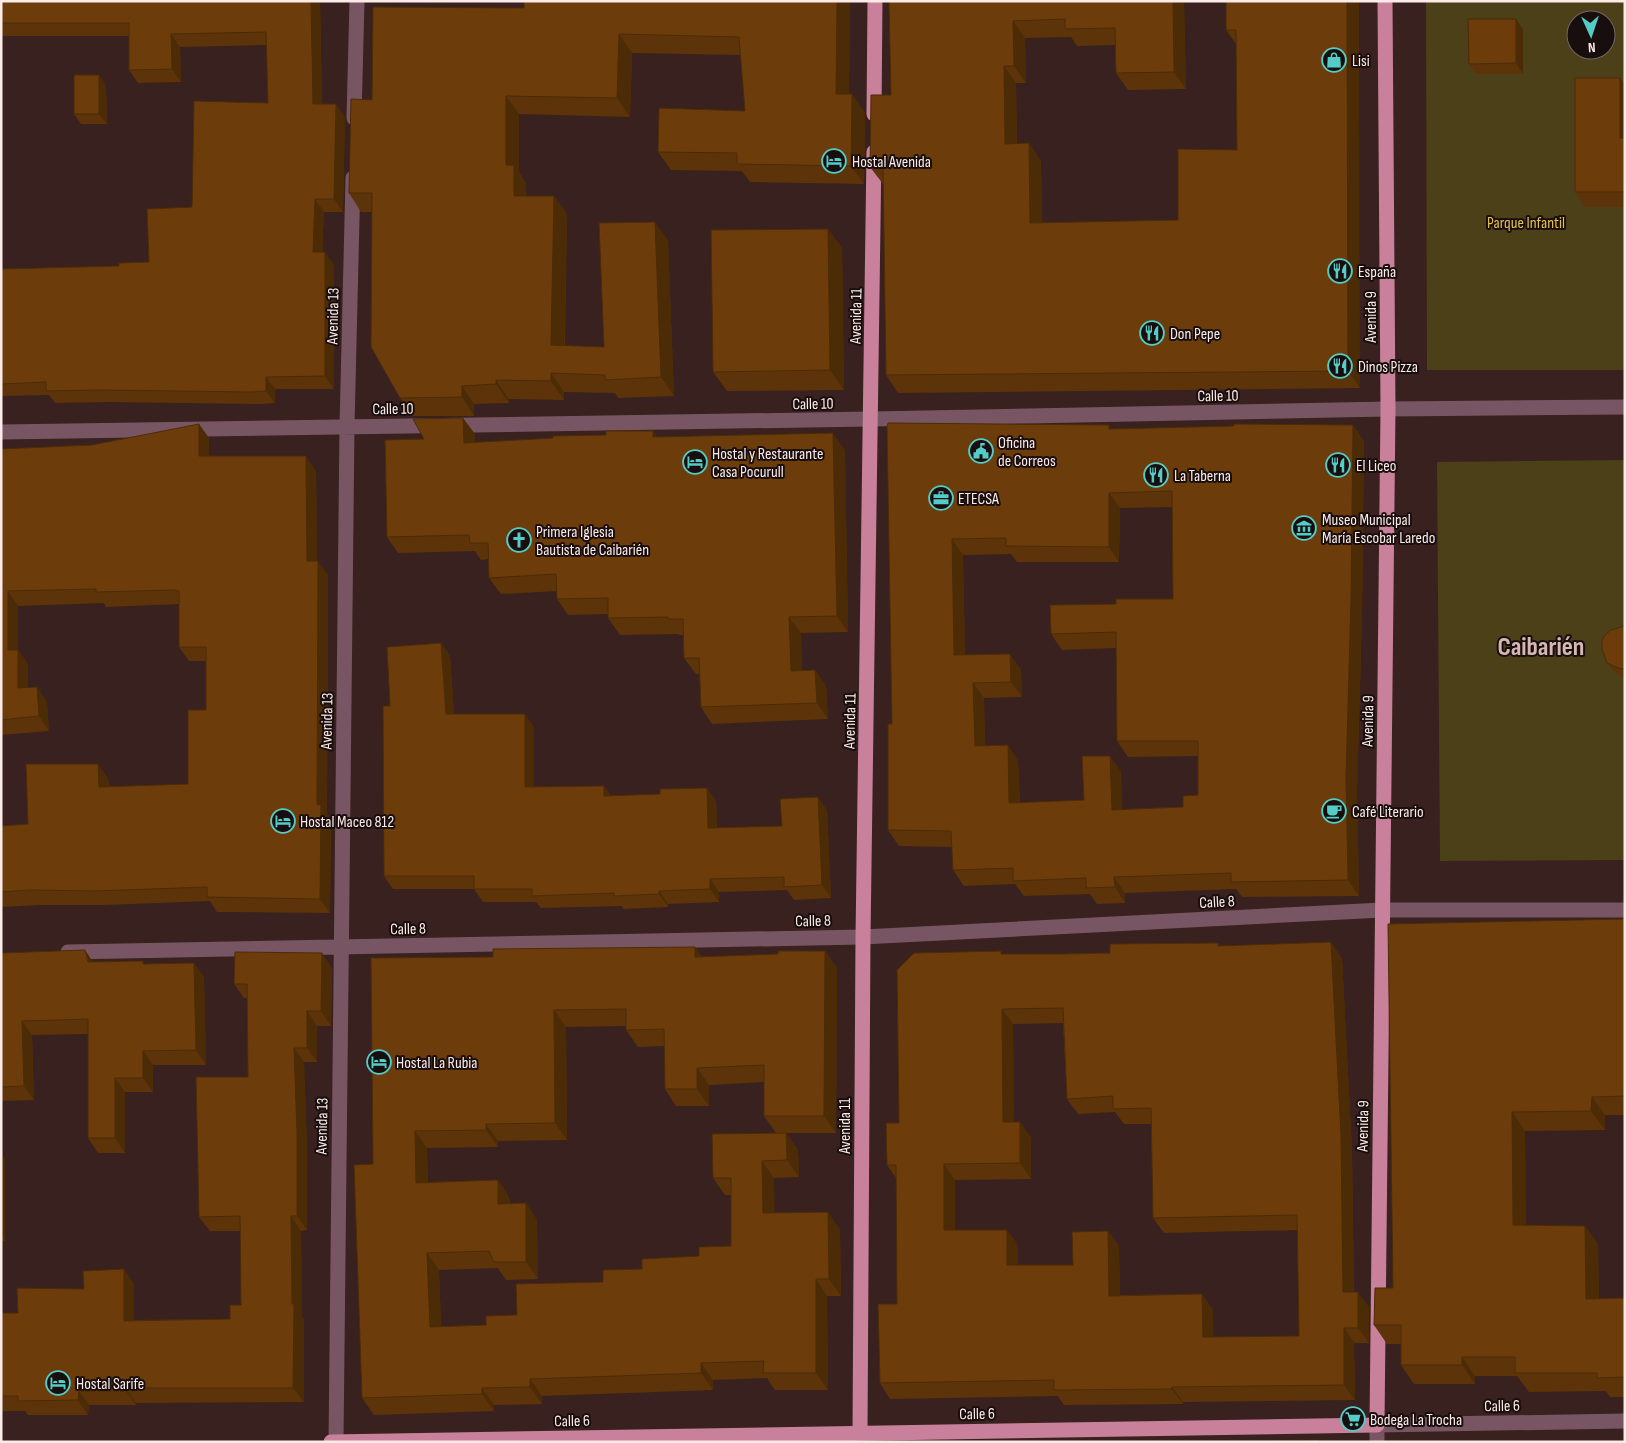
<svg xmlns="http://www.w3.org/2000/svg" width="1626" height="1443" viewBox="0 0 1626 1443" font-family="'Sofia Sans Condensed',sans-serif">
	<rect width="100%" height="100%" fill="#38211e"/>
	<!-- green -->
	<path fill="#4b4018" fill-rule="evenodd" d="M1426,1H1625V370H1427ZM1576,20H1606V50H1576Z
		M1625,460V860L1440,861L1437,462Z"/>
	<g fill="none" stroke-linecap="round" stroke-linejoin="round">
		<!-- minor -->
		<path stroke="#785562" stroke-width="15" d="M354,118L357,1
			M1,432L871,419L1388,409L1625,407
			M68,952L863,937L1382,910H1625
			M336,1442L347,426L353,178
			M1377,1442V1425L1625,1421"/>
		<!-- major -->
		<path stroke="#c8809b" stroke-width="15" d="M874,114L875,1
			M860,1432L863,937L874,152
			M331,1442L1377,1425L1388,409L1385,1"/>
	</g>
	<!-- wall -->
	<path fill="#5d3409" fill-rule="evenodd" d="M1,1H320L322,104L345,117L343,212H324L322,252L334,265V389H275V403L261,404L107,402L55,403L49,395L1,396V269L119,266L149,262L192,207L268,103L267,45L180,47L181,82L138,83L129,70V36H1Z
		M524,1H850L849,94H852L865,113L864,184L750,182L742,171L671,170L658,152L745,111L741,55L632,53L630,117L519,114V172L526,183V196H554L567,214L565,346L604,347L668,240L674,396L618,398L615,393L564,392V400L509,399V403L474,404V416H413L400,398L372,212H361L349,193L372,100L524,8Z
		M889,1H1184L1186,89L1128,90L1116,73L1115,45L1077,46L1071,37L1025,38L1026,83H1016L1017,143H1029L1041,161L1042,223L1178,220L1237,150L1236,44L1226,30V1L1360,388L898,393L886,375L883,184L870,167L891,95Z
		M1523,29V74H1476L1469,64Z
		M99,75L106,85L107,124H81L74,114Z
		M1620,78L1625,85V207H1585L1575,192Z
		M828,229L842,248L844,390L727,391L713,372Z
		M1353,425L1364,441L1362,616L1357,792L1359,896L1242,897L1236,889L1125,893V903L1097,904L1090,894L1024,896L1015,884L964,886L953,870L952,847L899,846L888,830L892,724L887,427L1112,429ZM1172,507L1173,599L1116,604L1051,634L1062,650L1116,648L1117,741L1128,757L1198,756V795L1183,807L1122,809L1121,771L1084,800L1020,803L1018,760L985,745L984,698L1022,697L1021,669L965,655L963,555L1011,554L1017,562H1119L1120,508Z
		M475,434V442L657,437L845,450L848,632L801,633L802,671L815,670L826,686L828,719L712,724L701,707L700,674H696L684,658V635H680L678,634L620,635L608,618V614L568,615L557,599V591L501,594L489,578V559L481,560L475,551L398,553L387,537L424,439Z
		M209,438V456L316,471L317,561L328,575L327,814L331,819L330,913L217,912L210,901L105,905H40L1,907V826L28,824L108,778L109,787L188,784L206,710V661H189L179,647V604L106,607L104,603L18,606V650L28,664V688L47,702L49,731L1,735V449L92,445Z
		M1625,626V678L1615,673L1607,663Z
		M441,643L450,656L454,714L534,727V787L604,786L611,796L716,800L717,828L782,826L827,810L831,898L794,900L787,890L719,892V902L668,904V907L623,909L622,906L541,908L536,902H483L474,889H393L384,876L390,706Z
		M1625,919V1115H1605V1130L1525,1131L1526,1225L1585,1226L1598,1244L1599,1299L1625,1298V1397H1610L1606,1391L1529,1392L1517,1376H1475V1384H1414L1401,1365V1344H1387L1374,1325L1393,1288Z
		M1218,943L1220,946L1342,958L1352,1151L1354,1292L1369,1307V1343H1354L1355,1400L1183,1402V1404L1064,1405L1058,1396L890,1399L880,1383L897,1304L896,1178L887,1165L899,1123L1004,954H1062L1110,953ZM1063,1023L1067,1099L1078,1114L1115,1112L1124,1124H1151L1153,1218L1164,1233L1298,1230L1299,1336L1213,1337V1310L1202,1294L1120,1295L1119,1246L1108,1231L1073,1265H1018V1245L1007,1230H955V1180L1031,1179V1137L1014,1122L1013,1024Z
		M695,947L702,957L778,954L825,951L837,968L836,1133H776L764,1116V1082L709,1085V1106H676L665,1089L664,1046L638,1047L626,1030V1026L566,1027L567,1140L498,1141V1147L427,1148L428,1182L498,1180L509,1197L510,1204L526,1203L537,1220L538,1279L506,1280L498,1268L439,1270L441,1327L486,1325L517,1315L603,1282L642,1269L699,1256L731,1246V1195H725L713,1178L786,1133L798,1150L799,1177L774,1178V1213L840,1229L841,1296H827L828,1390H775L767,1378L713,1380V1390L542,1396V1404L494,1405V1411L374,1415L362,1398L373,1164L493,957Z
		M1,953L93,962L143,961L144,964L194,963L204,977L206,1065H153V1092H125V1153H98L88,1138V1034L32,1035L34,1100L1,1101Z
		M332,968L331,1026H317V1062H304L307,1148V1230L301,1231L302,1317L304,1319V1402L136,1403V1405H89L88,1415H28L25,1411H1V1313H18L84,1289L124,1269L134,1284V1320L230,1319L241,1305L240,1231H210L199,1217L248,1077L247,998H244L234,984Z
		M1,1153L5,1159V1241H1Z"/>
	<!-- shaded-wall -->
	<path fill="#4c2b07" d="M311,1H320L322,117L313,104Z
		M837,1H850L849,113L836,94Z
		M1173,1H1184L1186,89L1174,72Z
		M1347,1H1359L1360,388L1348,371Z
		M1516,19L1523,29V74L1516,63Z
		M1013,21L1025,38L1026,83L1014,66Z
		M171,34L180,47L181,82L172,69Z
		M619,34L632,53L630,117L617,98Z
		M1004,66L1016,83L1017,161L1005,144Z
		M99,75L106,85L107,124L99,114Z
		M1620,78L1625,85V145L1620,138Z
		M852,94L865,113L864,184L851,166Z
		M506,96L519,114V172L526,183L527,214L514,196L506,165Z
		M336,104L345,117L343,212L334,199Z
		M1029,143L1041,161L1042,240L1030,223Z
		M554,196L567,214L564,364L551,345Z
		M315,199L324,212L322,265L313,252Z
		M655,222L668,240L674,396L661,377Z
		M828,229L842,248L844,390L830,370Z
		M325,252L334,265V389L325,376Z
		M551,373L564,392V400L551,381Z
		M266,377L275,389V403L266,391Z
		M496,380L509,399V403L496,384Z
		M462,386L474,404V416L462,397Z
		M463,418L475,434V459L464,443Z
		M199,424L209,438V471L199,456Z
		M1353,425L1364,441L1362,616L1357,792L1359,896L1348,880L1346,777Z
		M653,431L664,447L653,437Z
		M833,433L845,450L848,632L837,616Z
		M306,456L316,471L317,575L307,561Z
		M1109,493L1120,508L1119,562L1109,547Z
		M952,539L963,555L965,670L954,655Z
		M318,561L328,575L327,814L331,819L330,913L320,899L317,805Z
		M8,591L18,606V650L28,664V703L18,688L8,650Z
		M789,617L801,633L802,687L791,671Z
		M441,643L450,656L455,727L446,714Z
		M1010,654L1021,669L1022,697L1011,682Z
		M815,670L826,686L828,719L817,703Z
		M973,683L984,698L986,761L975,746Z
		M37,687L47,702L49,731L39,716Z
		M525,714L534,727V800L525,787Z
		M1008,745L1018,760L1020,818L1009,803Z
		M1110,756L1121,771L1123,825L1112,810Z
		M98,764L108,778L109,802L99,787Z
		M604,786L613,799L604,796Z
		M707,788L716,800L717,841L708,828Z
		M818,797L827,810L831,898L822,885Z
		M1114,877L1125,893V903L1115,887Z
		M710,879L719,892V902L710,889Z
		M659,891L668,904V907L659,894Z
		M1331,942L1342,958L1352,1151L1354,1307L1343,1292Z
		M695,947L707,964L695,957Z
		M85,950L95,965L88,962Z
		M825,951L837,968L836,1133L824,1116Z
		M322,953L332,968L331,1026L321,1011Z
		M194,963L204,977L206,1065L196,1050Z
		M1002,1009L1013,1024L1014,1137L1003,1122Z
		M554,1010L566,1027L567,1140L555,1123Z
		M307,1011L317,1026V1062L307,1048Z
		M22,1021L32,1035L34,1100L24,1086Z
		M294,1048L304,1062L307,1148V1230L297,1216Z
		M143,1051L153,1065V1092L143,1078Z
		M697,1068L709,1085V1106L697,1089Z
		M115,1078L125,1092V1153L115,1138Z
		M1592,1097L1605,1115V1130L1591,1111Z
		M1512,1112L1525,1131L1526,1244L1513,1225Z
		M1020,1122L1031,1137V1179L1020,1163Z
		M486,1124L498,1141V1147L486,1130Z
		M415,1131L427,1148L428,1200L416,1183Z
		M786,1133L798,1150L799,1177L787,1160Z
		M1,1153L5,1159V1241L1,1236Z
		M762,1161L774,1178L775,1230L763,1213Z
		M944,1164L955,1180V1245L944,1230Z
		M498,1180L509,1197L510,1221L498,1204Z
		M526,1203L537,1220L538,1279L526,1262Z
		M828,1212L840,1229L841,1296L829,1279Z
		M291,1216L301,1231L302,1317L304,1319V1402L293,1388Z
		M1585,1226L1598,1244L1599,1318L1586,1299Z
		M1007,1230L1018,1245V1280L1007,1265Z
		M1108,1231L1119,1246L1120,1311L1109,1296Z
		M427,1253L439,1270L442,1344L430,1327Z
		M124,1269L134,1284V1335L124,1321Z
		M816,1279L827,1296L828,1390L816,1373Z
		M1358,1292L1369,1307V1343L1358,1328Z
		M1202,1294L1213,1310L1214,1353L1203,1337Z
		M1344,1328L1354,1343L1355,1400L1344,1385Z
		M1462,1357L1475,1376V1384L1462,1365Z
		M701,1363L713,1380V1390L701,1373Z
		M530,1379L542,1396V1404L530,1387Z
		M1172,1387L1183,1402V1404L1172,1389Z
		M126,1388L136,1403V1405L126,1391Z
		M482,1388L494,1405V1411L482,1394Z
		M79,1391L89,1405L88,1415L78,1400Z"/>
	<!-- building -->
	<path fill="#6c3d0a" stroke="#4c2b07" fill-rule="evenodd" d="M1,1H311L313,104H336L334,199H315L313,252H325V376L266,377V391L252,392L98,390L46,391V382L1,384V269L119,266V263L149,262L147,209L192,207L194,101L268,103L266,32L171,34L172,69L129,70V23H1Z
		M524,1H837L836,94H852L851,166L737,164V153L658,152L659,108L745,111L739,37L619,34L617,98L506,96V165H514V196H554L551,345L604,347L599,223L655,222L661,377L605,380V375L551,373V381L496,380V384L462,386V397L400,398L371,347L372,193H349L351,99L372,100L373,7L524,8Z
		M889,1H1173L1174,72L1116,73L1115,28L1065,29V19L1013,21L1014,66H1004L1005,144L1029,143L1030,223L1178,220V149L1237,150L1236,30H1226V1H1347L1348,371L886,375L883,167H870L871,95H891Z
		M1468,19H1516V63L1469,64Z
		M74,75H99V114H74Z
		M1575,78H1620V138H1625V192H1575Z
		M828,229L830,370L713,372L711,230Z
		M463,418L464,443L553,438V436L606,435V431H653V437L833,433L837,616L789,617L791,671L815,670L817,703L701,707L699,658H684L683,619H668V617L608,618V598L557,599L556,574L489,578L488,543H470L469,535L387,537L385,440L424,439L413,419Z
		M888,423L1109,425V429L1234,426V424L1353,425L1351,600L1346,777L1348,880L1231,882V873L1114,877L1115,887L1086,888V878L1013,881V868L953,870L951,831L888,830V724H892L887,427ZM1172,491L1173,599H1116V604L1050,605L1051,634L1116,632L1117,741H1198V795L1183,796V807L1112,810L1110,756H1082L1084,800L1009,803L1008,745L975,746L973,683L1011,682L1010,654L954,655L952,539L1006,538V546L1109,547V493Z
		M199,424V456H306L307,561H318L317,805H321L320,899L207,897V887L95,891L30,890L1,892V826L28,824L26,764H98L99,787L188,784V710H206V647H179V591H177L176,590L96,592V589L8,591V650H18V688L37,687L39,716L1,720V449L92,445Z
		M1625,626V668L1621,669L1607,663L1602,649V641L1605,635L1611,630Z
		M441,643L446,714H525V787L604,786V796L660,794V789L707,788L708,828L782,826L780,799L818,797L822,885L784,887V877L710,879V889L659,891V894L614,896V893L532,896V889H474V876H384L383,706H390L387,647Z
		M1625,919V1096L1592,1097L1591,1111L1512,1112L1513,1225L1585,1226L1586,1299L1625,1298V1377L1597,1378V1373H1515V1357H1462V1365H1401V1325H1374L1375,1288H1393L1388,924Z
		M1331,942L1341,1135L1343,1292H1358V1328H1344V1385L1172,1387V1389L1054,1390V1380L880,1383L878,1304H897L896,1165H887L886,1123H899L897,970L914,953L1001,951V954H1062L1110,953V944L1218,943V946ZM1063,1008L1067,1099L1113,1096V1109L1151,1108L1153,1218L1297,1215L1299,1336L1203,1337L1202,1294L1109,1296L1108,1231L1072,1232L1073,1265H1007V1230H944V1164L1020,1163V1122H1003L1002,1009Z
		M695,947V957L778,954V951H825L824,1116H764V1065L697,1068V1089H665L664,1029L626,1030V1009L554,1010L555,1123L486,1124V1130L415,1131L416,1183L498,1180V1204L526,1203V1262H494L489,1251L427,1253L430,1327L486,1325V1316L517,1315L516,1284L603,1282V1270L642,1269V1259L699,1256V1247L731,1246V1178H713L712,1134L786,1133L787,1160L762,1161L763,1213L828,1212L829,1279H816V1373H763L764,1361L701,1363V1373L530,1379V1387L482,1388V1394L362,1398L354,1165L373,1164L371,958L493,957V949Z
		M85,950L88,962L143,961V964L194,963L196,1050L143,1051V1078H115V1138H88V1019L22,1021L24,1086L1,1087V953Z
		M235,952L322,953L321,1011H307V1048H294L297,1133V1216H291L292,1304H294L293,1388H126V1391H79L78,1400L18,1401V1396H1V1313H18L17,1288L84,1289L83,1271L124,1269V1321L230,1319V1305H241L240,1216L199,1217L196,1077H248L247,984H234Z
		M1318,1440V1442H1236Z"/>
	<!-- icons -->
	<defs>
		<g id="shop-ring" transform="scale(1.25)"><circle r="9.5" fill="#180e0d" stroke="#54cdc8" stroke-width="1.5"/><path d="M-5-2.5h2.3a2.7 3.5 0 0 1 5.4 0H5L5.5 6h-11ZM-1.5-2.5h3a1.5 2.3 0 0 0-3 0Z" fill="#54cdc8"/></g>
		<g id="hotel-ring" transform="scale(1.25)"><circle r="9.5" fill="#180e0d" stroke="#54cdc8" stroke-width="1.5"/><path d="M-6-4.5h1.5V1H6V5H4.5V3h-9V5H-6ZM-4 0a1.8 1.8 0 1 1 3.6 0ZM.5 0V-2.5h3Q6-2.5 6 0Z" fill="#54cdc8"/></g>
		<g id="restaurant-ring" transform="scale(1.25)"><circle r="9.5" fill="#180e0d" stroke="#54cdc8" stroke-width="1.5"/><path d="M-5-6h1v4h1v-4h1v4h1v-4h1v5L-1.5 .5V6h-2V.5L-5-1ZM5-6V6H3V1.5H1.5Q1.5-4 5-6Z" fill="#54cdc8"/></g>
		<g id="civic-ring" transform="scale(1.25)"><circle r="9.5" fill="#180e0d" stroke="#54cdc8" stroke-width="1.5"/><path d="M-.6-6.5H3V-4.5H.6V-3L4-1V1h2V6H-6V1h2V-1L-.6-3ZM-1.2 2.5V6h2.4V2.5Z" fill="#54cdc8"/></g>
		<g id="office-ring" transform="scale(1.25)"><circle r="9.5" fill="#180e0d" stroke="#54cdc8" stroke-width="1.5"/><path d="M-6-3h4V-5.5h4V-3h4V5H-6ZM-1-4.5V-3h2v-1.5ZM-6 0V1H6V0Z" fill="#54cdc8"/></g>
		<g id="museum-ring" transform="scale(1.25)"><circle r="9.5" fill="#180e0d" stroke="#54cdc8" stroke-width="1.5"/><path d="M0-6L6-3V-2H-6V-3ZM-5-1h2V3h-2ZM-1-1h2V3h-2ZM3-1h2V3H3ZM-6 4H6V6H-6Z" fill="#54cdc8"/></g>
		<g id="church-ring" transform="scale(1.25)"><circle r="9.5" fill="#180e0d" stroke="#54cdc8" stroke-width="1.5"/><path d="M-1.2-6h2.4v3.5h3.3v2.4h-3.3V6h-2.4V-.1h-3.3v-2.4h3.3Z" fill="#54cdc8"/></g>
		<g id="cafe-ring" transform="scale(1.25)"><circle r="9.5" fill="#180e0d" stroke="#54cdc8" stroke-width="1.5"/><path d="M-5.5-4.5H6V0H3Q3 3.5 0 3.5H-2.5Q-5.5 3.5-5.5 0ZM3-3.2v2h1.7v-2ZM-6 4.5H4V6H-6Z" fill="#54cdc8"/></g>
		<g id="supermarket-ring" transform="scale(1.25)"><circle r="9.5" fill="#180e0d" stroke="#54cdc8" stroke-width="1.5"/><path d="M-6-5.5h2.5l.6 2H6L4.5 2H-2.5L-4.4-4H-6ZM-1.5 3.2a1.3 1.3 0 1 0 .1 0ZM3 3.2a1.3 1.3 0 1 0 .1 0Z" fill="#54cdc8"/></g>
	</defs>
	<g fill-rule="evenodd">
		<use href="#shop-ring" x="1334" y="60"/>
		<use href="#hotel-ring" x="834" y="161"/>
		<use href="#restaurant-ring" x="1340" y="271"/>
		<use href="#restaurant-ring" x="1152" y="333"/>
		<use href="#restaurant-ring" x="1340" y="366"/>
		<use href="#civic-ring" x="981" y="451"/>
		<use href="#hotel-ring" x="695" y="462"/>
		<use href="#restaurant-ring" x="1338" y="465"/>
		<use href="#restaurant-ring" x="1156" y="475"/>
		<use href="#office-ring" x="941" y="498"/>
		<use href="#museum-ring" x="1304" y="528"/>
		<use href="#church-ring" x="519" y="540"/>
		<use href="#cafe-ring" x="1334" y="811"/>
		<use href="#hotel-ring" x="283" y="821"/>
		<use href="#hotel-ring" x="379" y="1062"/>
		<use href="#hotel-ring" x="58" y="1383"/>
		<use href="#supermarket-ring" x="1353" y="1419"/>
	</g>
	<g text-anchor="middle" stroke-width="4" stroke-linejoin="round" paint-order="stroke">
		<!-- poi labels -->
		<g font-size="16" fill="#fcebe9" stroke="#180e0d" text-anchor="start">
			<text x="1352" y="66">Lisi</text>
			<text x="852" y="167">Hostal Avenida</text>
			<text x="1358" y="277">España</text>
			<text x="1170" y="339">Don Pepe</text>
			<text x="1358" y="372">Dinos Pizza</text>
			<text x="998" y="448">Oficina<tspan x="998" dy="18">de Correos</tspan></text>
			<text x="712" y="459">Hostal y Restaurante<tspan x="712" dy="18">Casa Pocurull</tspan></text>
			<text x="1356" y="471">El Liceo</text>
			<text x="1174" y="481">La Taberna</text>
			<text x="958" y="504">ETECSA</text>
			<text x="1322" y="525">Museo Municipal<tspan x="1322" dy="18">María Escobar Laredo</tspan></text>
			<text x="536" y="537">Primera Iglesia<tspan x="536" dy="18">Bautista de Caibarién</tspan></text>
			<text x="1352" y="817">Café Literario</text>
			<text x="300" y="827">Hostal Maceo 812</text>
			<text x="396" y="1068">Hostal La Rubia</text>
			<text x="76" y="1389">Hostal Sarife</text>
			<text x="1370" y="1425">Bodega La Trocha</text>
		</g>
		<!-- park labels -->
		<g font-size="16" fill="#e7c54c" stroke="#180e0d">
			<text x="1526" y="228">Parque Infantil</text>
		</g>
		<!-- street labels -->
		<g font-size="16" fill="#fcebe9" stroke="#180e0d">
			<text transform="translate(332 316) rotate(-89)" y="6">Avenida 13</text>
			<text transform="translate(855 316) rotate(-89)" y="6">Avenida 11</text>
			<text transform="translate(1370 317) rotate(-90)" y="6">Avenida 9</text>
			<text transform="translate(1218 395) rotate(-1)" y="6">Calle 10</text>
			<text transform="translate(813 403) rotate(-1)" y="6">Calle 10</text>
			<text transform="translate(393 408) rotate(-1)" y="6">Calle 10</text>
			<text transform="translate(326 721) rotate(-89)" y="6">Avenida 13</text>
			<text transform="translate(849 721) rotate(-89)" y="6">Avenida 11</text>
			<text transform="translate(1367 721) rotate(-89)" y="6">Avenida 9</text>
			<text transform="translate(1217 901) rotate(-3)" y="6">Calle 8</text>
			<text transform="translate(813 920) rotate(-1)" y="6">Calle 8</text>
			<text transform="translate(408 928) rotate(-1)" y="6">Calle 8</text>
			<text transform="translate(321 1126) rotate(-89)" y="6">Avenida 13</text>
			<text transform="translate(844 1126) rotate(-90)" y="6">Avenida 11</text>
			<text transform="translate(1362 1126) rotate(-89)" y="6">Avenida 9</text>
			<text transform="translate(1502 1405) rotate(-1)" y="6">Calle 6</text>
			<text transform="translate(977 1413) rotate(-1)" y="6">Calle 6</text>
			<text transform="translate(572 1420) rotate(-1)" y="6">Calle 6</text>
		</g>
		<!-- town labels -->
		<g font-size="26" font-weight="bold" fill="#d6b7b3" stroke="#180e0d">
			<text x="1541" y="655">Caibarién</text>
		</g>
	</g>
	<!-- border -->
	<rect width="1626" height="1443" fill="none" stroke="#fcebe9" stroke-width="5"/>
	<!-- north arrow -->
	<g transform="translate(1591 35) rotate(177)"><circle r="24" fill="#180e0d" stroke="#736665"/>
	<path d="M0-4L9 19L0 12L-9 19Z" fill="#54cdc8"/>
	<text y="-8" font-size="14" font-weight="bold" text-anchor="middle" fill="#fcebe9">N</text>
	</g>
</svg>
